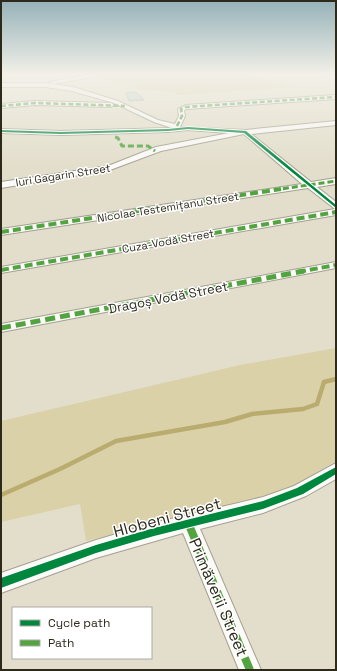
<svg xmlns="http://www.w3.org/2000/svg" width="337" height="671" viewBox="0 0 337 671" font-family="'Space Grotesk',sans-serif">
	<rect width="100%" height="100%" fill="#e3decb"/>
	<!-- green -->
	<path fill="#dbd1a8" d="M89,74H246L297,87L176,95L175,92L140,90Z
		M336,348V461L286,490L86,541L80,504L1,522V421L240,365Z"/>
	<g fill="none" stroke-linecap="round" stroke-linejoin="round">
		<!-- stream -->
		<path stroke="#baac6f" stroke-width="4.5" d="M1,495L60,469L116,441L225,422L252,414L303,409L317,404L324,382L336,379"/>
	</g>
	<!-- building -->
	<path fill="#c0cfce" stroke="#abb0ab" d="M136,92L144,100L129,101L126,93Z"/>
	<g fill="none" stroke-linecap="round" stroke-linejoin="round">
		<!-- minor casing -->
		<g stroke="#a4a092" stroke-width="2">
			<path id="minor" d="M93,74L97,76L53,84L50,82Z
				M321,74L336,76V80L321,75Z
				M1,83H46L73,87L118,101L158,120L175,124L179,116L178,109L186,105L336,95V99L187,109L184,110L185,116L180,127L245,130L336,121V125L251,134L311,182L336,178V184L317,187L336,202V215L1,273V267L335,209L308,188L1,235V229L302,184L244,134L161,151L110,170L1,188V182L108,166L156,147L229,133L188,130L168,132L61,135L1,133V129L61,131L172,128L154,122L114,103L72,91L46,87H1Z
				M35,101L111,103L114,105L111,107L35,105L1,108V104Z
				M336,262V268L1,332V324Z
				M336,463V479L306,496L263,513L200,529L261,670H239L183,533L96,558L1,593V573L96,540L154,523L263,497L294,486Z"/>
		</g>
		<!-- minor -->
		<use href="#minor" fill="#fbfaf7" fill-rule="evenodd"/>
		<!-- quiet-far4 -->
		<path stroke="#52a441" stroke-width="2.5" stroke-dasharray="5 2.5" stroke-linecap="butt" d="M1,106L35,103L125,106
			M177,126L182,116L181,109L186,107L336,97"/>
		<!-- quiet-far3 -->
		<path stroke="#52a441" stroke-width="3" stroke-dasharray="6 3" stroke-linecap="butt" d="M115,137L118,138L122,146H148L155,151
			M274,190L336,181"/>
		<!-- quiet-far2 -->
		<path stroke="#52a441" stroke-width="4" stroke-dasharray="8 4" stroke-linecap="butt" d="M1,232L281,189
			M1,270L336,212
			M298,272L336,265"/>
		<!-- quiet-far1 -->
		<path stroke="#52a441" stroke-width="5" stroke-dasharray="10 5" stroke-linecap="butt" d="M1,328L304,271"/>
		<!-- quiet -->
		<path stroke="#52a441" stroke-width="8" stroke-dasharray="16 8" stroke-linecap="butt" d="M189,525L250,670"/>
		<!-- cycleway casing -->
		<g stroke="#fff" stroke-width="2">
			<path id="cycleway" d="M188,127L246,131L336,205V208L244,133L188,129L168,131L61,134L1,132V130L61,132L168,129Z
				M336,467V474L303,494L263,509L154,536L96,553L1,588V578L96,545L154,528L263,501L297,488Z"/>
		</g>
		<!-- cycleway -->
		<use href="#cycleway" fill="#00873e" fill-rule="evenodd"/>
	</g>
	<!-- sky -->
	<linearGradient id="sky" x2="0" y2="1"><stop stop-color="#95b1b8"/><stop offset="0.44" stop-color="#f2f0e8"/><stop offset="1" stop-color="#f2f0e8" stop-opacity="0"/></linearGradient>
	<rect width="337" height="168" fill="url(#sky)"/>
	<g text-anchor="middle" stroke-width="3" stroke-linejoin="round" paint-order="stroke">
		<!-- far-street labels -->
		<g font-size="11" fill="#2d2a1c" stroke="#fff">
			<text transform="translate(63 175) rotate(-9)" y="4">Iuri Gagarin Street</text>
			<text transform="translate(168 207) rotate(-9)" y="4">Nicolae Testemițanu Street</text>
			<text transform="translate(168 241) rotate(-10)" y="4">Cuza-Vodă Street</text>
		</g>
		<!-- street labels -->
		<g font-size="13" fill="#2d2a1c" stroke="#fff">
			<text transform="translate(168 297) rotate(-11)" y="5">Dragoș Vodă Street</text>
		</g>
		<!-- near-street labels -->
		<g font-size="16" fill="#2d2a1c" stroke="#fff">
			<text transform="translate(167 517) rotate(-15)" y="6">Hlobeni Street</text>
			<text transform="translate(219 597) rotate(67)" y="6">Primăverii Street</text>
		</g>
	</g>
	<!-- border -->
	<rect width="337" height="671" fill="none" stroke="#2d2a1c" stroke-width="4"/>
	<!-- legend -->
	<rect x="12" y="607" width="140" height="52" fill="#ffffff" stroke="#abaaa4"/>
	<rect x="20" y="620" width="20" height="6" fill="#00873e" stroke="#abaaa4"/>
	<text x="48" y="627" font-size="12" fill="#2d2a1c">Cycle path</text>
	<rect x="20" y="640" width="20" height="6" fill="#52a441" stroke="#abaaa4"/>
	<text x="48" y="647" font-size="12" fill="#2d2a1c">Path</text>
</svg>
